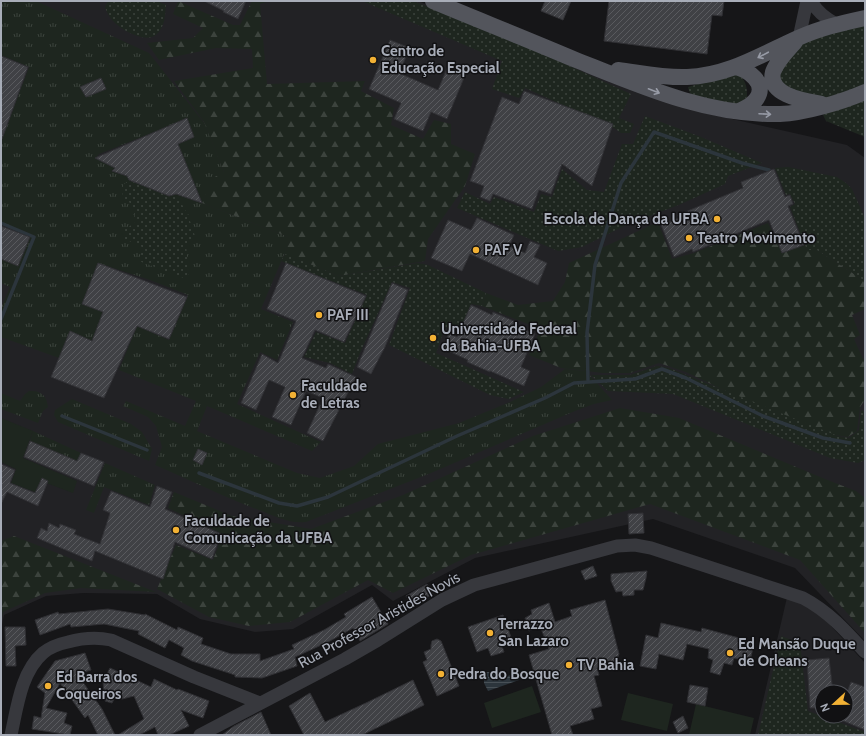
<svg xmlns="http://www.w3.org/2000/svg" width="866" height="736" viewBox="0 0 866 736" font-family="Cabin,sans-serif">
	<defs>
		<pattern id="grass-tufts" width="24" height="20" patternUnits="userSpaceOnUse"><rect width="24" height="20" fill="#1e261f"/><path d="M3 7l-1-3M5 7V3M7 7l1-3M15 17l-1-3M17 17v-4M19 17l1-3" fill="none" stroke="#3c433d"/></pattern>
		<pattern id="forest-firs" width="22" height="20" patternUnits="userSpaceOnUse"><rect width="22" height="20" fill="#1e261f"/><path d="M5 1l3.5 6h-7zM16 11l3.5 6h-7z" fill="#3c433d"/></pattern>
		<pattern id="park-dots" width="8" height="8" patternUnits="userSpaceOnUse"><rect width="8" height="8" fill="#1e261f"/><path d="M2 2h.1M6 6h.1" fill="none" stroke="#3c433d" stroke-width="1.8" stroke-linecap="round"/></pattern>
		<pattern id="water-rules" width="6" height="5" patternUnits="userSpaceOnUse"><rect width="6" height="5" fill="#2c353c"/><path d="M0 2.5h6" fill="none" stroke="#485056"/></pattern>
		<pattern id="building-hatch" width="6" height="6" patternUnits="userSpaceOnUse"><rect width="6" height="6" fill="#404145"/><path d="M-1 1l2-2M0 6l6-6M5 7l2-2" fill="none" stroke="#595a5e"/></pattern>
	</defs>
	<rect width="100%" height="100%" fill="#161618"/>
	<!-- built -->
	<path fill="#222225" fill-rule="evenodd" d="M1,1H418L577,65L697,111L847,145L865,158V641L795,568L653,519L475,558L393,601L372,585L293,629L255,632L200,619L157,594L83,593L46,596L4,615L1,629Z
		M788,593L820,614L865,663V735H755ZM822,692H846V716H822Z"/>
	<!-- grass -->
	<path fill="url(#grass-tufts)" fill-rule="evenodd" d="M1,1H36L149,53L205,124L224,172L202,203L291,238L261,309L293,322L277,360L260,352L237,404L321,442L312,451L207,406L197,431L297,473L320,478L354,466L378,444L459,423L510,402L541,387L565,369L586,371L612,400L594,404L575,411L431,473L306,522C289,524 275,516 259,510C224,497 190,480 155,465L162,447L156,426L148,417L123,406L126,401L185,426L196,401L119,370L137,326L169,340L188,295L150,280L98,263L82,304L103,312L92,341L70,331L59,358L1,337V308L10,287L1,283V259L18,266L30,237L1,224V141L29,67L1,55ZM187,119L194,137L178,144L202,203L176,194L169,196L130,180L127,176L112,171L115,168L96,158L99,154Z
		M29,391C41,390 47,396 48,407L43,411L38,423L1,409V393L20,401L25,394Z
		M72,399L131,424L142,432L152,449L149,461L58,422L54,415L55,410Z
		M33,431L81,453L77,461L30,441Z
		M105,463L155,485L149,505L104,487L94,513L86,510Z"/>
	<!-- forest -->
	<path fill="url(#forest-firs)" d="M178,1L233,25H240L252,1H269L260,4L267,84L365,81L361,91L394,108L391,125L423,139L434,120L451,124V144L475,154L465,186L428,239L425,261L339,276L284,254L291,238L202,203L211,179L224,172L204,122L174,81L253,68L252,49L216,48L159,60L147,43L193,38L203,28L173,14Z
		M658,222L672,259L694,253L768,223L782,253L805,245L807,250H817L865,281V309L852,315L860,335L854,339L863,359L865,358V400L860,407L857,431L848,437L830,434L771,413L686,372L659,363L630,373H603L561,368L529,355L541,329L482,306L486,293L518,305L553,301L565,282L569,263Z
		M620,408L679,418L825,479L856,491L865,498V633L800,560L650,504L471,555L393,593L368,580L290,622L249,626L209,617L157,589L176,545L213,560L223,534L168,508L174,492L232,516L311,529L403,495L533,436Z
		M14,536L156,592L81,588L45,593L3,612L1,622V541Z"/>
	<!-- park -->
	<path fill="url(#park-dots)" d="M108,1H157L166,5C165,16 165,26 157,34C147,44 123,31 115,23C110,19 107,13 105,7Z
		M362,1H413L530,48L631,94L619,118L634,124L630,133H621L614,128L525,88L519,98L492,89L502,61Z
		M865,23V92L832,104L788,95L775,68L799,38Z
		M737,72C746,81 747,85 747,97L737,106L695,101L689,91L688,87Z
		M865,99V137L826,121L823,115L826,112Z
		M645,116L701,137L762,163L728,176L725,184L681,204L624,226L582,247L558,251L457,208L465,192L490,204L494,197L534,212L541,194L552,197L562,169L587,190L604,192L622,144H633Z
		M788,167L837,177L846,183L852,189L865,218V281L817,250H807L790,207L795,204L790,194L786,195L775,168Z
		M129,180L169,196L176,194L188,215L196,239L186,244L189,280L139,261L142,247L123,238L124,230L136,222L132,204L123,199L122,186Z
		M285,254L339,276L418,263L428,265L486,293L482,306L471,304L460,332L445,327L436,353L524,392L509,399L490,395L389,345L410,288L392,282L360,353L352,374L330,363L304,357L316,332L345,343L367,295L281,261Z
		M657,366L669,368L838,436L849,438L859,430L861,410L865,412V460L858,463L830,458L673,394L608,391L591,375H630Z
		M781,636L800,643L808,711L865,732V735H758Z"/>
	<!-- garden -->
	<path fill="#1e261f" d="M1,418L33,431L23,458L77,481L73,493L41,481L35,492L11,483L16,469L1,462Z
		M532,686L541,712L492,728L484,703Z
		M628,693L673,704L667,731L621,720Z
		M696,704L754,718L750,735H689Z"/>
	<!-- water -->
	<path fill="url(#water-rules)" d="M488,672L505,677L516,673L519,680L488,691L484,683V673Z"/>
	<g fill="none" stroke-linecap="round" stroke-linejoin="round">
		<!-- stream -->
		<path stroke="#2c353c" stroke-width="3.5" d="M1,223L34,237L1,319
			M588,381L587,333L595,265L621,183L654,132L742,163L769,170
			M62,416L147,450
			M199,473L279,503L297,506L328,497L457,436L545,398L574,383L635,379L662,369L686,378L763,416L823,438L850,443"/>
	</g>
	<!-- building -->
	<path fill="url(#building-hatch)" stroke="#303034" d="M204,1H246L238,19L223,12L224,11Z
		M545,1H571L563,20L541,11Z
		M609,1H724L722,16L712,15L707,54L604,41Z
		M390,40L410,48L399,73L438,90L448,66L466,73L447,119L431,112L423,131L394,119L401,103L369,89Z
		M1,56L28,67L2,139L1,138Z
		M101,78L106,89L86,97L80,87Z
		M524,91L613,124L592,186L562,164L551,194L539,190L532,209L493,194L490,201L480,197L484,186L470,181L502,97L519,104Z
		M187,118L194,137L178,144L202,203L176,194L169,196L129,180L127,176L112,171L115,168L95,158Z
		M774,169L785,197L790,195L793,204L788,206L804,245L782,253L769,220L693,252L692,249L674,257L661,225L679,218L678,215L743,188L741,182Z
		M477,218L514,235L509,246L525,253L530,241L540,245L534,257L547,263L538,285L470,254L462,271L431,258L448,220L471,230Z
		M1,226L30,237L18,266L1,259Z
		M98,263L187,297L169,339L137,326L104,398L51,377L70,331L92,341L103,312L82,304Z
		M286,263L366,296L344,342L315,330L302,358L326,368L328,364L356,377L323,441L307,433L323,398L306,391L291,425L272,417L285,387L269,380L256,410L241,403L262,354L278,363L296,321L267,309Z
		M392,283L408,290L385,347L371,374L357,367Z
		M471,305L492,315L493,312L516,322L514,325L535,334L521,367L530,371L524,386L490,371V372L467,362L468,360L442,348L449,333L457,337Z
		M30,441L77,461L81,453L104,462L94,486L24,457Z
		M198,449L207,453L202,465L193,460Z
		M1,464L15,470L10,483L35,493L42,478L48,481L38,506L7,492L1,504Z
		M157,486L172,492L165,509L221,534L212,559L175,542L163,579L95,551L92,561L37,538L41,528L47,531L49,523L59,528L60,524L76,530L74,534L100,544L110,513L103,510L111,491L150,507Z
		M643,513L644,533L629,534L628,514Z
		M593,566L597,576L585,580L581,571Z
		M647,571L646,578L643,590H634V595L623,596L622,591L616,592L611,581V574Z
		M427,584L433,594L412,606L406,596Z
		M372,597L388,624L360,641L353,628L328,642L295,657L297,666L262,678L235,677V675L192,661L181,655L184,648L169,640L165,648L138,634L139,631L104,624L71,627L70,624L40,635L35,620L58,612L59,614L108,609L145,615V614L177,630L178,627L203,638L201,644L231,654H260V661L294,649L292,645L324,630L346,617L344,614Z
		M605,600L619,654L616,662L597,668L599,675L594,676L602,706L591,709L594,719L570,726L573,735H552L529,655L549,649L540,626L529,631L525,618L532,614L531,610L549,603L555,622L572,616L570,610Z
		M503,615L512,640L501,643L504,652L491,656L488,648L477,652L468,627Z
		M661,623L701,632L702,628L754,642L750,662L734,658L732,665L724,663L720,675L710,672L713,660L708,658L709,649L687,644L683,660L659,654L656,669L640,666L646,635L658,638Z
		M5,627H25L26,645L15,646L16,666H6Z
		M437,639L441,641L459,686L437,696L423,662L427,660L424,652L431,649V645L432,641Z
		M85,653L91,670L77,674L102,709L115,735H98L88,715L85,718L60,683L46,708L67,713L64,723L72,726L70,735L32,729L34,716L41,718L45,693L37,687L55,661Z
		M829,658L833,692H822V708H810L807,660Z
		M110,668L151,687L154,679L177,690L178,689L209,701L203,718L181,710L189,726L169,735H158L155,727L139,735H118L144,719L134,696L122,699L115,697L112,703L105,701L103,682Z
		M413,680L424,705L362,735H304L289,706L310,693L325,722L368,702Z
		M851,682L865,687V730L841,720L843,716H846L847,703L846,702V695Z
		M690,685L708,688L705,706L687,702Z
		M261,712L271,735H222L234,726Z
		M683,716L688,728L678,733L673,722Z"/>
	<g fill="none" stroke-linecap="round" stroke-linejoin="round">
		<!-- minor -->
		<path stroke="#37383d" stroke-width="13" d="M811,1C817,12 825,18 836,24
			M799,38L807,1
			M11,735C17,708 21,672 43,653C50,647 59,644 68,642C83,638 96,637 111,640L194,677L260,703
			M200,735L345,659L378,640L442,600L474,585L617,546L635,545L651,548L803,598C828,611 846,631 865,652"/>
		<!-- major -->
		<path stroke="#53555c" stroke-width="16" d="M433,1C481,21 529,40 576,60C641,86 708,116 780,114C805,113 842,102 865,92
			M795,42C788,50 777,61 773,72C767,96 807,101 822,104
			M736,67C748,70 767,83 757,98C753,105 746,108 739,111
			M618,70C641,73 664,78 687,77C728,76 762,54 798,38C820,28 842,23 865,18"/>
	</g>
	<!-- one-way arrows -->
	<defs><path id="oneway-shaft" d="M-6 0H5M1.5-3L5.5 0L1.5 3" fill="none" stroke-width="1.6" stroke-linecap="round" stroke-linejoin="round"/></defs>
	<g stroke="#979ba6">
		<use href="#oneway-shaft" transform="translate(763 55) rotate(152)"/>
		<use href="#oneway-shaft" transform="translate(654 91) rotate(21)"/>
		<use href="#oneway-shaft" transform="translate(765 114) rotate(3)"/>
	</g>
	<!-- markers -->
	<g fill="#f2b134" stroke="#111113" stroke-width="1.5">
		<circle cx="373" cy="60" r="4"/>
		<circle cx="717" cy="219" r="4"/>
		<circle cx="689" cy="238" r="4"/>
		<circle cx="476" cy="250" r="4"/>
		<circle cx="319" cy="315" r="4"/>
		<circle cx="433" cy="338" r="4"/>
		<circle cx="293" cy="395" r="4"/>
		<circle cx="176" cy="530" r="4"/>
		<circle cx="490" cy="633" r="4"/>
		<circle cx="730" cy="653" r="4"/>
		<circle cx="569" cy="665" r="4"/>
		<circle cx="441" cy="674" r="4"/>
		<circle cx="48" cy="686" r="4"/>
	</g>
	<g text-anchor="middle" stroke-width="3" stroke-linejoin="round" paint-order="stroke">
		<!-- poi labels -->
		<g font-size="15" font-weight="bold" fill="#a8adb8" stroke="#111113" text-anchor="start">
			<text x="381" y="56">Centro de<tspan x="381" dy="17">Educação Especial</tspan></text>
			<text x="709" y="224" text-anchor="end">Escola de Dança da UFBA</text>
			<text x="697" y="243">Teatro Movimento</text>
			<text x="484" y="255">PAF V</text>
			<text x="327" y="320">PAF III</text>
			<text x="441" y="334">Universidade Federal<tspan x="441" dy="17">da Bahia-UFBA</tspan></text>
			<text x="301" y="391">Faculdade<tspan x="301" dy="17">de Letras</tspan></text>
			<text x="184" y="526">Faculdade de<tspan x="184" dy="17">Comunicação da UFBA</tspan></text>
			<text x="498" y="629">Terrazzo<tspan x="498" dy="17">San Lazaro</tspan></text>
			<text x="738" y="649">Ed Mansão Duque<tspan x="738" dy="17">de Orleans</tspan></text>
			<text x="577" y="670">TV Bahia</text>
			<text x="449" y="679">Pedra do Bosque</text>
			<text x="56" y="682">Ed Barra dos<tspan x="56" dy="17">Coqueiros</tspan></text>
		</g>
		<!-- street labels -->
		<g font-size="15" fill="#a8adb8" stroke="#111113">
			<text transform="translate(379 620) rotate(-29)" y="5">Rua Professor Aristides Novis</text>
		</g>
	</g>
	<!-- border -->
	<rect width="866" height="736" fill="none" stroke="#a8adb8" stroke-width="4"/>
	<!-- north arrow -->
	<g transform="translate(834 704) rotate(248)"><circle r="19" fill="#111113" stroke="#4d4f55"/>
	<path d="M0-3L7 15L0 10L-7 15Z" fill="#f2b134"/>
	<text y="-6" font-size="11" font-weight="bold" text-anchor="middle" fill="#a8adb8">N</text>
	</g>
</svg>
